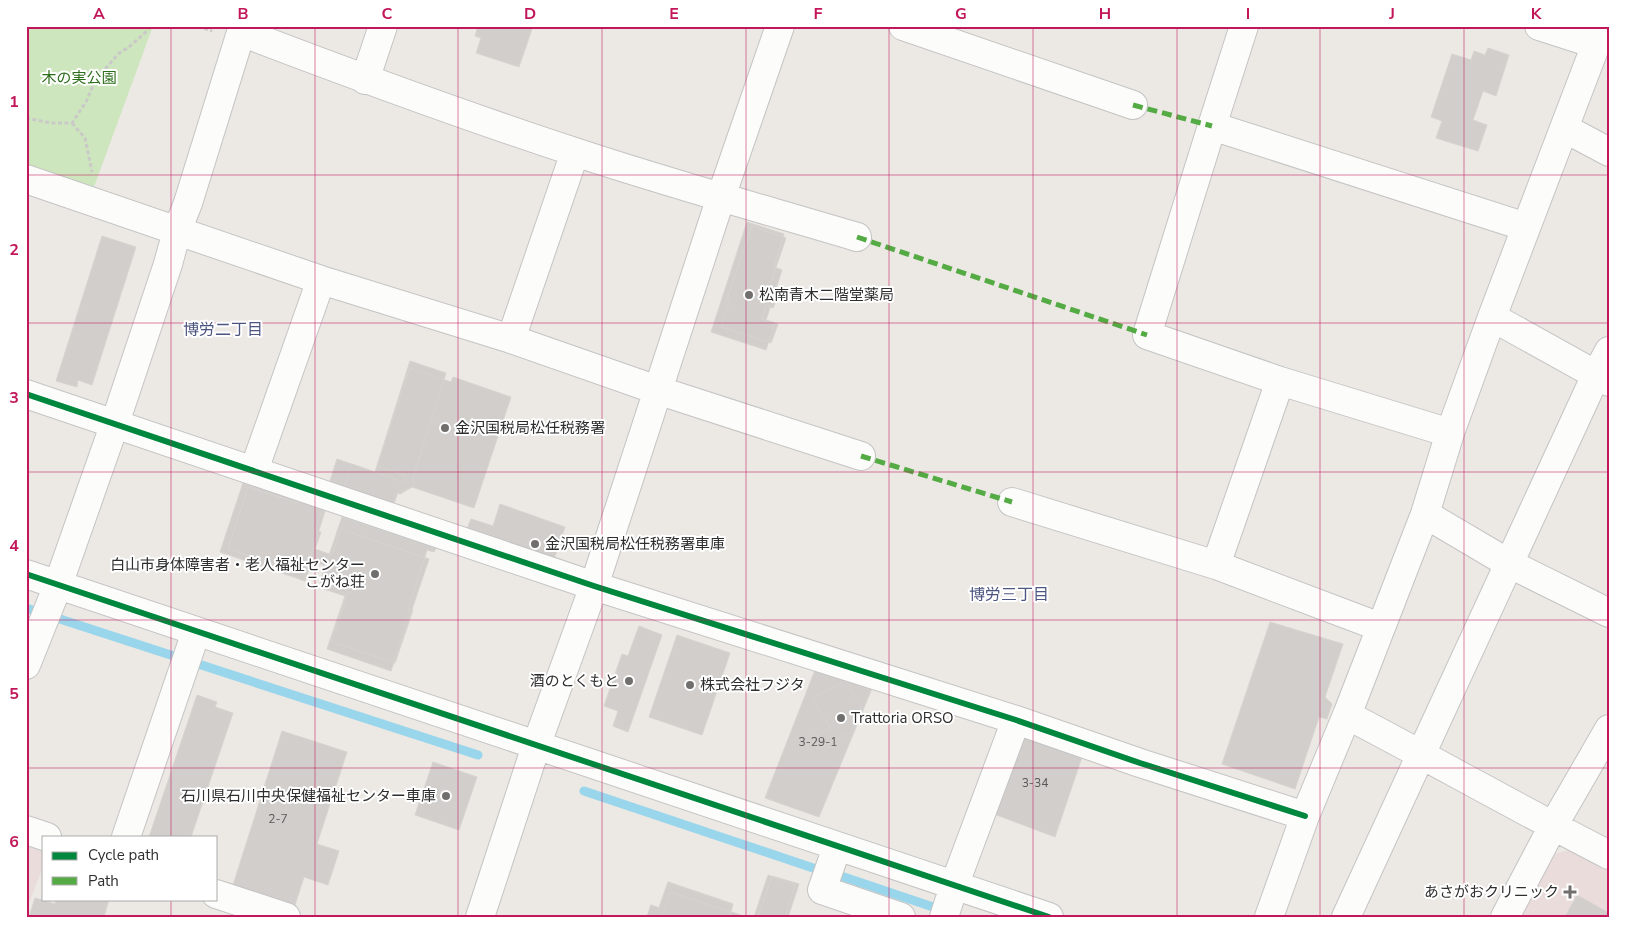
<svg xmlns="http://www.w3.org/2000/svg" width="1635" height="943" viewBox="0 0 1635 943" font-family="'Nunito Sans','Noto Sans JP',sans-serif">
	<rect width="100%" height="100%" fill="#ece8e4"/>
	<!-- medical -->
	<path fill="#e9dcdb" d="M26,839L44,846V864L26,911Z
		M1574,849L1609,868V917H1518L1550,855Z"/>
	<!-- green -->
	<path fill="#cee6be" d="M26,26H153L94,187L26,166Z"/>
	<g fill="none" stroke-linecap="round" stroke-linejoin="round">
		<!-- stream -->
		<path stroke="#99d6ec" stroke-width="9" d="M26,608L478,755
			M584,791L819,870
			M844,877L933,907"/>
	</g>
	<!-- building -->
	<path fill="#d1cecb" stroke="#d7d4d0" d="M478,26H533L519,67L476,53L481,38L475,36Z
		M1488,48L1509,55L1496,96L1483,91L1473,120L1487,125L1478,151L1436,138L1442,121L1431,117L1452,54L1471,60L1474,51L1485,55Z
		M747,222L784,234L774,267L782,270L766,320L775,323L766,350L711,332Z
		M752,226L786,238L766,297L776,301L773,308L766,305L762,319L778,324L771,343L721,327L730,300L727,299Z
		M102,236L136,247L92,385L78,380L77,387L56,381Z
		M410,361L446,373L412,481L414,482L412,487L400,494L397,493L394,504L344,487L351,464L404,482L406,476L377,466Z
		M410,368L451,382L453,377L511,397L474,508L412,487L398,492L393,506L329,484L337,459L375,472Z
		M243,483L294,500L296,497L323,508L315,530L321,532L315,549L332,555L341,529L429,559L391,671L327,649L345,596L321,588L328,567L312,561L305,581L220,552Z
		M248,487L298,503L299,499L326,508L305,574L228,549Z
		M500,504L565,527L554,559L467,529L471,519L493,526Z
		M342,517L436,548L434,552L427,550L408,609L413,610L395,663L331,642L348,591L320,582Z
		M1270,622L1343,644L1325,697L1332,704L1327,719L1319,717L1295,789L1222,764Z
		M639,626L662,635L628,732L613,726L618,711L604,706L622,654L628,656Z
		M677,635L730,653L702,735L649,717Z
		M817,665L873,686L819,817L765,798Z
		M846,680L862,709L853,731L817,749L812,737L830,728L813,698Z
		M197,695L217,702L215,707L233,713L191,837H149Z
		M282,731L347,752L317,844L339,851L328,885L304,877L295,905L233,885Z
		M1034,736L1083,754L1055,837L986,811L1011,743Z
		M433,762L477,777L459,830L415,815Z
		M768,875L795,885L785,917H754Z
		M772,876L799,884L788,917H758Z
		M668,882L733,904L729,917H647L651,905L659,908Z
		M668,882L733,904L729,917H647L651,905L659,908Z
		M670,892L741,915L740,917H662Z
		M1577,895L1609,913V917H1565Z
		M35,898L55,904L56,899H112H109L104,917H29Z"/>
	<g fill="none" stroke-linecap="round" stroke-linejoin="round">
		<!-- minor casing -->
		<g stroke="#c5c4c5" stroke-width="30">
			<path id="minor" d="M903,26L1133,105
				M1244,26L1212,126L1526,227
				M1539,26L1595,44
				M241,32C351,74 462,115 575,152C668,183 763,209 857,237
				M365,80L383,26
				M1212,126L1147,335L1280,381
				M1564,128L1609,152
				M26,179L321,280L511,339L657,390L861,456
				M1492,317L1609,382
				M511,339L575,152
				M26,394L594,586L1016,720L1140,763L1305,816
				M254,470L321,280
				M1012,502L1216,565
				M1425,514L1508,563L1609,613
				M26,574L1049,917
				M1380,627L1216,565L1280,381L1450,433
				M26,665L58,585L115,423L168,264L177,231L188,203L243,26
				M1347,715C1435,761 1521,810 1609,855
				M26,830L47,837
				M126,837L196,632
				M837,847L822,890L901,917
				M216,894L286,917
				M480,917L536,746L594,586L721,197L780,26
				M944,917L954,886L1016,720
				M1269,917L1305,816L1347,715L1425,514L1450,433L1492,317L1603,26
				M1346,917L1596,375L1609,351
				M1505,917L1553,826L1609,729"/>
		</g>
		<!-- path -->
		<path stroke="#c9c9c8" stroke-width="3" stroke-dasharray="4 2.5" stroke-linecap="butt" d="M198,26L212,31
			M26,118L51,123H72L86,102L95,81L118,54L129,47L147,31L149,26
			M72,123L85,138L92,172"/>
		<!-- minor -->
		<use href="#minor" stroke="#fcfcfb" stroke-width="28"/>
		<!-- quiet -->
		<path stroke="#54ab44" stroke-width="5" stroke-dasharray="10 5" stroke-linecap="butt" d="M1133,105L1212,126
			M857,237L1147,335
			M861,456L1012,502"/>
		<!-- cycleway casing -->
		<g stroke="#fff" stroke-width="9">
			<path id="cycleway" d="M26,394L594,586L1016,720L1140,763L1305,816
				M26,574L1049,917"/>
		</g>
		<!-- cycleway -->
		<use href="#cycleway" stroke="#00873e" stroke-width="6"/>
	</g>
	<!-- grid -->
	<path fill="none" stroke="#c2185b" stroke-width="1" stroke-opacity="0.55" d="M171,26V837M315,26V917M458,26V917M602,26V917M746,26V917M889,26V917M1033,26V917M1177,26V917M1320,26V917M1464,26V917M26,175H1609M26,323H1609M26,472H1609M26,620H1609M26,768H1609M171,899V917"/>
	<!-- markers -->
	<g fill="#706f6e" stroke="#fff" stroke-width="2">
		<circle cx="749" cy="295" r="5"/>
		<circle cx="445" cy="428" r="5"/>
		<circle cx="535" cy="544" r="5"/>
		<circle cx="375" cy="574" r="5"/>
		<circle cx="629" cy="681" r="5"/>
		<circle cx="690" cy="685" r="5"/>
		<circle cx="841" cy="718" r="5"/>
		<circle cx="446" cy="796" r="5"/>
		<path d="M1567.5 884.5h5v5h5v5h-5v5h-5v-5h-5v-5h5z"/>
	</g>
	<g text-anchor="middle" stroke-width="4" stroke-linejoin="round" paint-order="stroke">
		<!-- number labels -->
		<g font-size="12" fill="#585857">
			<text x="818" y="746">3-29-1</text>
			<text x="1035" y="787">3-34</text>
			<text x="278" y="823">2-7</text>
		</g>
		<!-- park labels -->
		<g font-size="15" fill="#2c6e1b" stroke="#fff">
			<text x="79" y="83">木の実公園</text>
		</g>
		<!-- poi labels -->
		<g font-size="15" fill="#2e2e2e" stroke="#fff" text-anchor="start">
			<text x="759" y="300">松南青木二階堂薬局</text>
			<text x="455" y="433">金沢国税局松任税務署</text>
			<text x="545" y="549">金沢国税局松任税務署車庫</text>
			<text x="365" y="570" text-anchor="end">白山市身体障害者・老人福祉センター<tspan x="365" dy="17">こがね荘</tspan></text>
			<text x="619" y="686" text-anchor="end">酒のとくもと</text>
			<text x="700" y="690">株式会社フジタ</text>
			<text x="851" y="723">Trattoria ORSO</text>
			<text x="436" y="801" text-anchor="end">石川県石川中央保健福祉センター車庫</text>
			<text x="1559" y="897" text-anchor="end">あさがおクリニック</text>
		</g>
		<!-- neighbourhood labels -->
		<g font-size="16" fill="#4d5680" stroke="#fff">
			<text x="223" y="335">博労二丁目</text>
			<text x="1009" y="600">博労三丁目</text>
		</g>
	</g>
	<!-- border -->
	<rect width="1635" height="943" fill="none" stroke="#ffffff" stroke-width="55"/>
	<!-- legend -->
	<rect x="42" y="836" width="175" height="65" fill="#ffffff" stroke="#ababab"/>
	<rect x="52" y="852" width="25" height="8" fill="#00873e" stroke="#ababab"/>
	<text x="88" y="860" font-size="15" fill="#2e2e2e">Cycle path</text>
	<rect x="52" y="877" width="25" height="8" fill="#54ab44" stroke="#ababab"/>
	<text x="88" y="886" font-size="15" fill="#2e2e2e">Path</text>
	<rect x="28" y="28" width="1580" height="888" fill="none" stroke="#c2185b" stroke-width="2"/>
	<g font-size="16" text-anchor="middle" font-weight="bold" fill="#c2185b">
		<text x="99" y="19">A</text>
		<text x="243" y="19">B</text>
		<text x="387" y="19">C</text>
		<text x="530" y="19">D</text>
		<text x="674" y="19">E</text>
		<text x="818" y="19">F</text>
		<text x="961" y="19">G</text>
		<text x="1105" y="19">H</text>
		<text x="1248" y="19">I</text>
		<text x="1392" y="19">J</text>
		<text x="1536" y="19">K</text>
		<text x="14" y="107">1</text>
		<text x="14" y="255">2</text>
		<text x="14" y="403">3</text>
		<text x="14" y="551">4</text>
		<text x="14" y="699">5</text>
		<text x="14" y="847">6</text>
	</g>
</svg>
